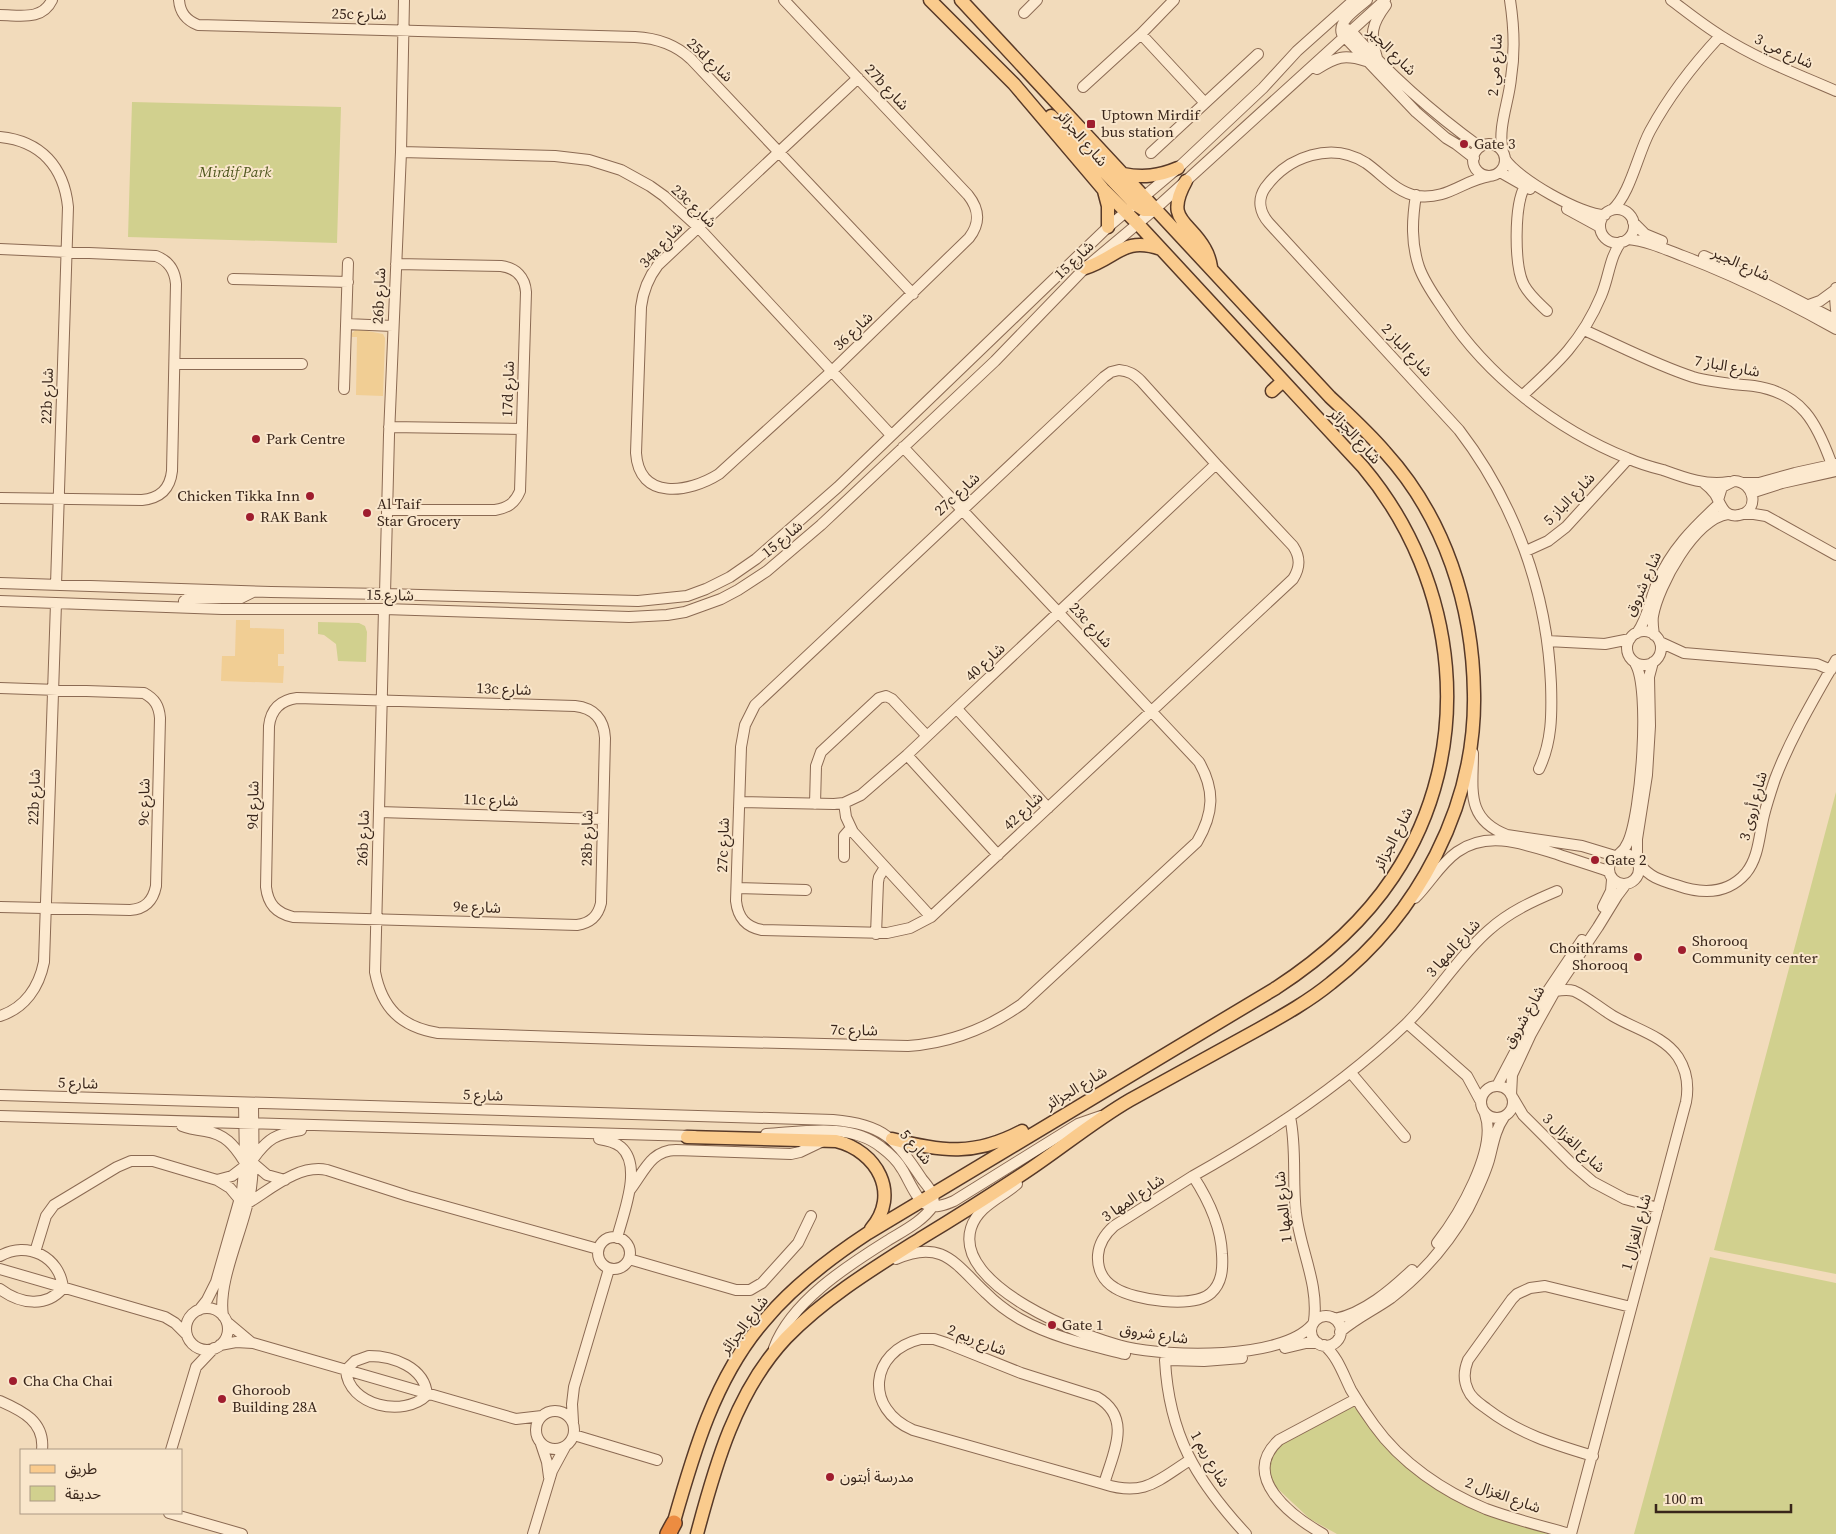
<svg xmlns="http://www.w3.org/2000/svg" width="1836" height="1534" viewBox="0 0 1836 1534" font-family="'Source Serif 4','Noto Sans Arabic',serif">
	<rect width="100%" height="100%" fill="#f2dbbb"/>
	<!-- green -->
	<path fill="#d1d08e" d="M132,102L341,107L337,243L128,237Z
		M318,622L359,623L365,626L367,632L366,662L338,661L336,644L324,635L318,634Z
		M1836,792V1274L1714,1250Z
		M1710,1257L1836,1283V1534H1634Z
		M1352,1405L1360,1413L1380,1442L1430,1482L1557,1534H1337L1310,1519L1277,1488L1268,1472L1272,1447Z"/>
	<!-- sand -->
	<path fill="#f1ce94" d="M357,329L383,334L385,338L383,396L356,395L357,337H352V333Z
		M236,620H250V628L284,629V654H278V666H284L283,683L221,681L222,656H235Z"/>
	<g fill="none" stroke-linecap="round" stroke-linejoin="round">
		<!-- minor casing -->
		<g stroke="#8b6a53" stroke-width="12">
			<path id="minor" d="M179,0C180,13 186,20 198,25L635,37C656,38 675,44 691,59L913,294
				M784,0L968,195C980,210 980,224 969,238L832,371L719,474C689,493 639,501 636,453L641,307C643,291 648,278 658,265L858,78
				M1367,0C1358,8 1337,21 1342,34L1416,112L1446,138L1456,144L1474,158
				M1671,0C1687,12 1703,25 1721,36C1757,59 1797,74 1836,91
				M1024,13L1037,0
				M0,15C20,15 42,21 52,0
				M1345,28L1351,31C1389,74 1433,113 1480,147
				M1141,34L1205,103
				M1377,58C1370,34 1371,25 1386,5
				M1317,69C1336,57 1344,54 1366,61
				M1083,87L1141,34L1174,0
				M0,137C41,141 64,167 68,207L56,585
				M1473 160a16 16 0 1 1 32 0a16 16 0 1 1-32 0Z
				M401,152L555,156L589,160L621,170L650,186L664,196L698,227L891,435
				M1503,152C1497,128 1509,102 1511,78C1515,53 1514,26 1510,0
				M1151,153L1258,54
				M1505,159C1518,179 1581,215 1605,215
				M1500,172L1530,189
				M1490,176C1463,180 1448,200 1417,196C1396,192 1383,175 1366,163C1332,141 1288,156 1265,188C1257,200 1260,213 1269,223L1459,430C1515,503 1547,592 1551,684C1552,714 1552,742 1539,769
				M1525,186C1514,205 1514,266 1524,285C1530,296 1539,303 1547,311
				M1416,195C1412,220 1411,243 1419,267C1425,284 1436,298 1446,313C1488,377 1556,429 1627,458C1638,463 1651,467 1663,470C1685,478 1706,486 1729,482
				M1567,209L1600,227
				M1600 226a17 17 0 1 1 34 0a17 17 0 1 1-34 0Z
				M1612,210C1630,195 1638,153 1650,131C1669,96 1693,65 1720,36
				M1633,222L1645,234L1662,241
				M1628,239C1647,241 1665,249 1683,256C1736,276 1786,301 1836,329
				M0,249L156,256C169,261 175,270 176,284L172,471C170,489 160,498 142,500L0,498
				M1704,256L1762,282L1836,320
				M233,279L348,282
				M1836,288L1835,297L1836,310
				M1809,305L1820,301L1835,290
				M346,324L393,326
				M1584,330C1620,346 1656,365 1693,377C1713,383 1734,384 1754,386C1802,393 1817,423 1832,465
				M175,364H302
				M1119,370C1129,371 1134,374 1141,381L1216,464L1293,546C1301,558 1300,568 1293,579L931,917L910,928L887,933L762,930C746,927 738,918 736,901L741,747L745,725L755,705L1104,377L1111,372Z
				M344,389L348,263
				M1523,395C1558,363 1582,341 1601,296C1609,278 1609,258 1621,242
				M389,427L522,429
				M1704,483C1708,486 1712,490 1715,494C1721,504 1723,518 1739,515C1760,511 1755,482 1734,481L1722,487L1718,500
				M1742,483H1759L1795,473L1836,464
				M1751,493L1782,483L1836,471
				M387,510H495C508,508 515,503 520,491L526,292C525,277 516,268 501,266L396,264
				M1742,514H1754L1766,516L1836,555
				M1526,551L1548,541L1566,527L1628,459
				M0,583L271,592L385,594L638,601L687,596L706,589L730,577L756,559L838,487L1108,227L1178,168L1263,88L1297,51L1354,0
				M385,594L389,435L401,152L404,0
				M0,601L222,609H384L629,617L667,615L685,612L721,599L738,590L767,571L821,525L995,361L1085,268L1154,210L1385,0
				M186,607L184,601L188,598H241L253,592
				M384,609L375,972C382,1008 401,1027 438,1033L650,1040L908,1046C951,1043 987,1029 1022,1004L1197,842C1214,813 1215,790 1199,762L903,447
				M1627 648a17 17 0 1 1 34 0a17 17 0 1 1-34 0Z
				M1637,633C1648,618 1650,599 1657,583C1671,550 1693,528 1719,504
				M1654,635C1653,628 1652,622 1653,616C1658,586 1695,518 1728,514
				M1547,641L1605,644L1630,639
				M1660,642L1684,653L1817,664L1831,670
				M0,688L144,693C155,699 159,706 160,718L156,886C153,901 145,909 130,910L0,907
				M297,698L575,706C594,708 604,719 605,738L601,903C598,916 591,923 577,925L293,917C276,913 268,904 266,887L269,726C271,709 281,700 297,698Z
				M957,709L1048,808
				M1473,753C1473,789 1465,819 1507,835L1582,846L1615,856
				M907,755L998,855
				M740,802L834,804L844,803L861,795L907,755L1216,464
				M844,803L846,817L853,832L931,917
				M815,804L816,766L821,752L879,698L886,696L892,699L927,736
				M379,812L602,819
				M1609 869a15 15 0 1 1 30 0a15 15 0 1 1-30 0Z
				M1619,854C1623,851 1626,847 1628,842C1641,814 1651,688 1635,663
				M844,857V836L851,828
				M1637,861V839L1647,775L1650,726L1649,677L1653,662
				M1638,863C1650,877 1659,880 1676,885C1701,894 1727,895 1746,873C1759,857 1759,835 1764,815C1767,803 1771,791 1775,779C1791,737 1814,699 1836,660
				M737,888L806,890
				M1415,898C1430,883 1440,864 1457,852C1488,830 1524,844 1557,854C1574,860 1591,865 1608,871
				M1603,907L1611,891L1612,880
				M876,934L878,882L879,877L885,867
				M1555,991C1561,990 1568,989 1574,991C1586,996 1601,1009 1613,1016C1635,1029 1664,1036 1678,1057C1687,1071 1689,1086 1686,1102L1571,1534
				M0,1016C25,1008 39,987 44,962L56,603
				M1407,1023L1467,1076L1480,1100
				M1351,1073L1405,1137
				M1481 1102a16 16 0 1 1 32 0a16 16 0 1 1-32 0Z
				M1497,1086L1545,995L1582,940
				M0,1095L833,1120C884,1124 895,1139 922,1179C929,1188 936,1195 933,1206C922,1222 903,1231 887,1241C847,1266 791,1302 774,1348
				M1511,1095L1512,1075L1531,1034L1555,991L1598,927L1617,896L1626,884
				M1513,1098L1523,1115L1572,1164L1593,1182L1625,1199L1658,1208
				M0,1116L694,1136
				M1290,1117C1297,1148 1292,1181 1296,1213C1300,1249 1319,1284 1314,1321
				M182,1126C189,1129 197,1130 205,1131C225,1134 234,1145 244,1161
				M766,1134C802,1132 850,1122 881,1147C889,1153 897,1160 902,1169C908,1178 916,1199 925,1204C934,1209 945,1205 954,1201L1078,1124L1101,1116
				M599,1139C606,1140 615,1142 621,1147C643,1166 623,1214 617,1238
				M253,1159C268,1138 276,1134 301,1130
				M253,1163L267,1175L285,1180
				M1193,1176C1270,1133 1342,1085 1406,1024C1436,995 1457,958 1489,930C1509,912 1533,901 1557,891
				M1193,1176C1208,1199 1221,1227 1222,1254C1223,1269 1222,1283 1211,1293C1193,1309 1134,1300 1115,1288C1103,1281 1097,1269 1098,1255C1099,1243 1105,1234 1114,1226Z
				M217,1180L232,1176L245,1166
				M1017,1184C1001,1198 978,1206 971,1228C953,1286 1083,1337 1126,1347C1169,1357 1281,1360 1312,1325
				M630,1190C644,1172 651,1150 676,1150L791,1154L800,1152L823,1141
				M598 1253a16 16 0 1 1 32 0a16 16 0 1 1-32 0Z
				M1437,1243C1459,1215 1498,1149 1485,1114
				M35,1252L46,1216L54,1205L117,1167L131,1161H153L217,1180L230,1188L240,1200L248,1203C271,1189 299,1164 327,1170L408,1196L598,1249
				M0,1256C27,1240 60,1257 63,1288C46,1308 20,1304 0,1289
				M629,1259L736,1290H750L762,1283L798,1243L811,1216
				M896,1259C943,1238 956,1265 986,1293C996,1303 1008,1312 1020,1319C1052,1337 1089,1345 1125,1354
				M0,1269L165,1317L175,1323L187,1335
				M186 1329a21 21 0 1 1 42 0a21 21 0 1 1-42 0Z
				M199,1310L207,1300L216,1282L242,1191L245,1162L244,1103
				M223,1316C217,1280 245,1227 251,1188C255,1160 253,1132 253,1103
				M1311 1331a15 15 0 1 1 30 0a15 15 0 1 1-30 0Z
				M1335,1319C1364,1313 1391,1290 1412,1270
				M227,1322L252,1343
				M1340,1332C1356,1318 1374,1310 1391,1298C1422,1274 1449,1243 1468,1209C1476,1193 1484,1177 1489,1160C1493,1145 1495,1130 1504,1117
				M921,1339H934L946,1343L1021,1373L1097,1397C1133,1418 1113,1453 1104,1484L913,1430C864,1409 869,1351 921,1339Z
				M220,1345L236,1342L253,1343L516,1419L542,1416
				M1324,1345C1338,1357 1343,1374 1351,1390C1358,1402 1366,1414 1374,1425C1401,1463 1444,1492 1486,1509C1513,1519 1542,1526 1570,1534
				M1285,1348L1306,1343H1318
				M369,1356C393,1356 425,1367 427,1395C404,1418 348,1406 346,1370L355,1361Z
				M1165,1360C1169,1435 1196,1480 1246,1534
				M1169,1360L1204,1361L1242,1358
				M0,1401C23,1411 45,1422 42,1450
				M536 1430a19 19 0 1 1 38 0a19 19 0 1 1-38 0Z
				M573,1422L572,1404L574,1387L609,1269
				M574,1435L657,1460
				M541,1444L547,1462L549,1477
				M171,1450L196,1367L214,1348
				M1593,1456C1553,1444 1520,1434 1487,1409C1479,1403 1471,1398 1468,1390C1463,1380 1464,1370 1468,1360L1512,1299L1517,1294L1530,1288L1545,1286L1631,1307
				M1104,1484C1144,1497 1157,1481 1190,1460
				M169,1513L242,1534
				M533,1534L552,1471L565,1447
				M1323,1534C1291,1516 1239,1476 1279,1440L1356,1399"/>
		</g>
		<!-- major casing -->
		<g stroke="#573928" stroke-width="15">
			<path id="major" d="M1051,116L1135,204L1144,210H1154
				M1123,174C1143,178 1159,176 1178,168
				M1186,181C1164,221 1189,220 1205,249C1208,254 1210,261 1211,267
				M1104,191L1108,206V227
				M1085,268C1117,258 1123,236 1161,249
				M1272,391L1283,381
				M687,1137L836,1141C877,1151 901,1194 871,1229
				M892,1139C942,1152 975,1156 1022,1131
				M671,1532C692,1458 713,1380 764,1321C793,1286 830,1258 868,1233L1276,988C1322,958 1363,922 1393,877C1478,750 1459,581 1363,467L1138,224L1103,189L1014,84L930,0
				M697,1534C715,1466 736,1391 786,1338C826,1297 874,1268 923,1237C956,1217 989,1196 1021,1175C1058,1151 1092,1122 1130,1100C1173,1076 1216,1053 1259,1029C1284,1015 1309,1001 1331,983C1418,915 1476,806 1474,694C1473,606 1445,518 1385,452C1368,432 1349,415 1330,397L961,0"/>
		</g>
		<!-- highway casing -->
		<g stroke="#573928" stroke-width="18">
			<path id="highway" d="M668,1534L674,1523"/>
		</g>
		<!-- minor -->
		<use href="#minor" stroke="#fce9cf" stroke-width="10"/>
		<!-- major -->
		<use href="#major" stroke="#facb8d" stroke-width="12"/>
		<!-- highway -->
		<use href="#highway" stroke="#ec8c41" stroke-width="15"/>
	</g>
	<!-- markers -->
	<g fill="#9f1d2e" stroke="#f9e6cb" stroke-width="2">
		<rect x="1086" y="119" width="10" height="10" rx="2.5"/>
		<circle cx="1464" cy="144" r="5"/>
		<circle cx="256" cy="439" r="5"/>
		<circle cx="310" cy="496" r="5"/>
		<circle cx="367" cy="513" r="5"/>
		<circle cx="250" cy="517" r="5"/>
		<circle cx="1595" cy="860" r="5"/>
		<circle cx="1682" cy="950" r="5"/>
		<circle cx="1638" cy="957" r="5"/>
		<circle cx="1052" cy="1325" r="5"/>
		<circle cx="13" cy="1381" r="5"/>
		<circle cx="222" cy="1399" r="5"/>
		<circle cx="830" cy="1477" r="5"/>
	</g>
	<g text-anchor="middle" stroke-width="4" stroke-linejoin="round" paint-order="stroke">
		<!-- street labels -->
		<g font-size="15" fill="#38251a" stroke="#f9e6cb">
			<text transform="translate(359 14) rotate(1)" y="5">25c شارع</text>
			<text transform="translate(1392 51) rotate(45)" y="5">شارع الجير</text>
			<text transform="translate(1784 51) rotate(25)" y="5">شارع مي 3</text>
			<text transform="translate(710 60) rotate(43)" y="5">25d شارع</text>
			<text transform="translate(1495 65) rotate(-86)" y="5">شارع مي 2</text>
			<text transform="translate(887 87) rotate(47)" y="5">27b شارع</text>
			<text transform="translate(1082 138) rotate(49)" y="5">شارع الجزائر</text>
			<text transform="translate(694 206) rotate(43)" y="5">23c شارع</text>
			<text transform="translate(661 245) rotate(-47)" y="5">34a شارع</text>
			<text transform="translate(1074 260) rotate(-44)" y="5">شارع 15</text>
			<text transform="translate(1741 264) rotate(24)" y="5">شارع الجير</text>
			<text transform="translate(379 296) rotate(-87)" y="5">26b شارع</text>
			<text transform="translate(853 331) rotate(-44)" y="5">شارع 36</text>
			<text transform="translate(1407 350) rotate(47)" y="5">شارع الباز 2</text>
			<text transform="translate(1727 366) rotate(10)" y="5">شارع الباز 7</text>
			<text transform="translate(508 389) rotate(-88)" y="5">17d شارع</text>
			<text transform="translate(47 396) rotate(-88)" y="5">22b شارع</text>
			<text transform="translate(1355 436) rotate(48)" y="5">شارع الجزائر</text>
			<text transform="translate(957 494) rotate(-43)" y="5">27c شارع</text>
			<text transform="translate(1569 499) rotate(-46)" y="5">شارع الباز 5</text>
			<text transform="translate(782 539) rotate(-40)" y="5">شارع 15</text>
			<text transform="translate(1643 584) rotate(-66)" y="5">شارع شروق</text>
			<text transform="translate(390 595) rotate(1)" y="5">شارع 15</text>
			<text transform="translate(1091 625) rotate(47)" y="5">23c شارع</text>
			<text transform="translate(985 662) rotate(-43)" y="5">شارع 40</text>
			<text transform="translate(504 689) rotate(2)" y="5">13c شارع</text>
			<text transform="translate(34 797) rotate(-88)" y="5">22b شارع</text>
			<text transform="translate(491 800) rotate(2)" y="5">11c شارع</text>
			<text transform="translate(144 802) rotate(-89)" y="5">9c شارع</text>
			<text transform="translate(253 805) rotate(-89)" y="5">9d شارع</text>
			<text transform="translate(1753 806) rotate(-75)" y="5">شارع أروى 3</text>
			<text transform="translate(1023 811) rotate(-43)" y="5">شارع 42</text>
			<text transform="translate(363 838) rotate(-88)" y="5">26b شارع</text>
			<text transform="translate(587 838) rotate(-89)" y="5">28b شارع</text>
			<text transform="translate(1393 839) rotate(-63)" y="5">شارع الجزائر</text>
			<text transform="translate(723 845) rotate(-88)" y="5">27c شارع</text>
			<text transform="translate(477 907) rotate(2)" y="5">9e شارع</text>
			<text transform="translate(1453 948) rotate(-48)" y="5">شارع المها 3</text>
			<text transform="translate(1524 1017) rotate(-61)" y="5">شارع شروق</text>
			<text transform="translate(854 1030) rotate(1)" y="5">7c شارع</text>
			<text transform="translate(78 1083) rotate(2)" y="5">شارع 5</text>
			<text transform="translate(1076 1088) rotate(-31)" y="5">شارع الجزائر</text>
			<text transform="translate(483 1095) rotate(2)" y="5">شارع 5</text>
			<text transform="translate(1574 1143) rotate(43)" y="5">شارع الغزال 3</text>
			<text transform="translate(916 1147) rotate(50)" y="5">شارع 5</text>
			<text transform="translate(1133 1198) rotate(-34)" y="5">شارع المها 3</text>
			<text transform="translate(1283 1207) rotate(-96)" y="5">شارع المها 1</text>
			<text transform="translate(1636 1232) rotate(-75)" y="5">شارع الغزال 1</text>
			<text transform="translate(744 1325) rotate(-53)" y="5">شارع الجزائر</text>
			<text transform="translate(1154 1334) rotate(8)" y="5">شارع شروق</text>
			<text transform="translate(977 1340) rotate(21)" y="5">شارع ريم 2</text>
			<text transform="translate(1210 1459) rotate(60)" y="5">شارع ريم 1</text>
			<text transform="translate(1503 1495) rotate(20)" y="5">شارع الغزال 2</text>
		</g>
		<!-- poi labels -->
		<g font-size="15" fill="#38251a" stroke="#f9e6cb" text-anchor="start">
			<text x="1101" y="120">Uptown Mirdif<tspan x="1101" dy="17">bus station</tspan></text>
			<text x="1474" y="149">Gate 3</text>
			<text x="266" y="444">Park Centre</text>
			<text x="300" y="501" text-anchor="end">Chicken Tikka Inn</text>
			<text x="377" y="509">Al Taif<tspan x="377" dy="17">Star Grocery</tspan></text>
			<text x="260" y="522">RAK Bank</text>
			<text x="1605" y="865">Gate 2</text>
			<text x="1692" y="946">Shorooq<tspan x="1692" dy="17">Community center</tspan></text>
			<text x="1628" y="953" text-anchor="end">Choithrams<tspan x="1628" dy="17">Shorooq</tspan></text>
			<text x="1062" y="1330">Gate 1</text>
			<text x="23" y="1386">Cha Cha Chai</text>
			<text x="232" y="1395">Ghoroob<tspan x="232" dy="17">Building 28A</tspan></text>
			<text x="840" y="1482">مدرسة أبتون</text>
		</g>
		<!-- park labels -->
		<g font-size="15" font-style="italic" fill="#4f571e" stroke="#f9e6cb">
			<text x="235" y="177">Mirdif Park</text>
		</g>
	</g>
	<!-- legend -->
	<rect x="20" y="1449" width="162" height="65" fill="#f9e6cb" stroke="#ac9984"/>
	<rect x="30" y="1465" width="25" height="8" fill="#facb8d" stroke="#ac9984"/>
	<text x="65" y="1474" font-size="15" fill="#38251a">طريق</text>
	<rect x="30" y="1486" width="25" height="15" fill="#d1d08e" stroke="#ac9984"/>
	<text x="65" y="1499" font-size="15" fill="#38251a">حديقة</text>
	<!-- scale -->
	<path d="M1656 1504v8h135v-8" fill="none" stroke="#38251a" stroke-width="2.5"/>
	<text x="1664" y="1504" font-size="15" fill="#38251a" stroke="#f9e6cb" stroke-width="4" paint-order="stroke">100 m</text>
</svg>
